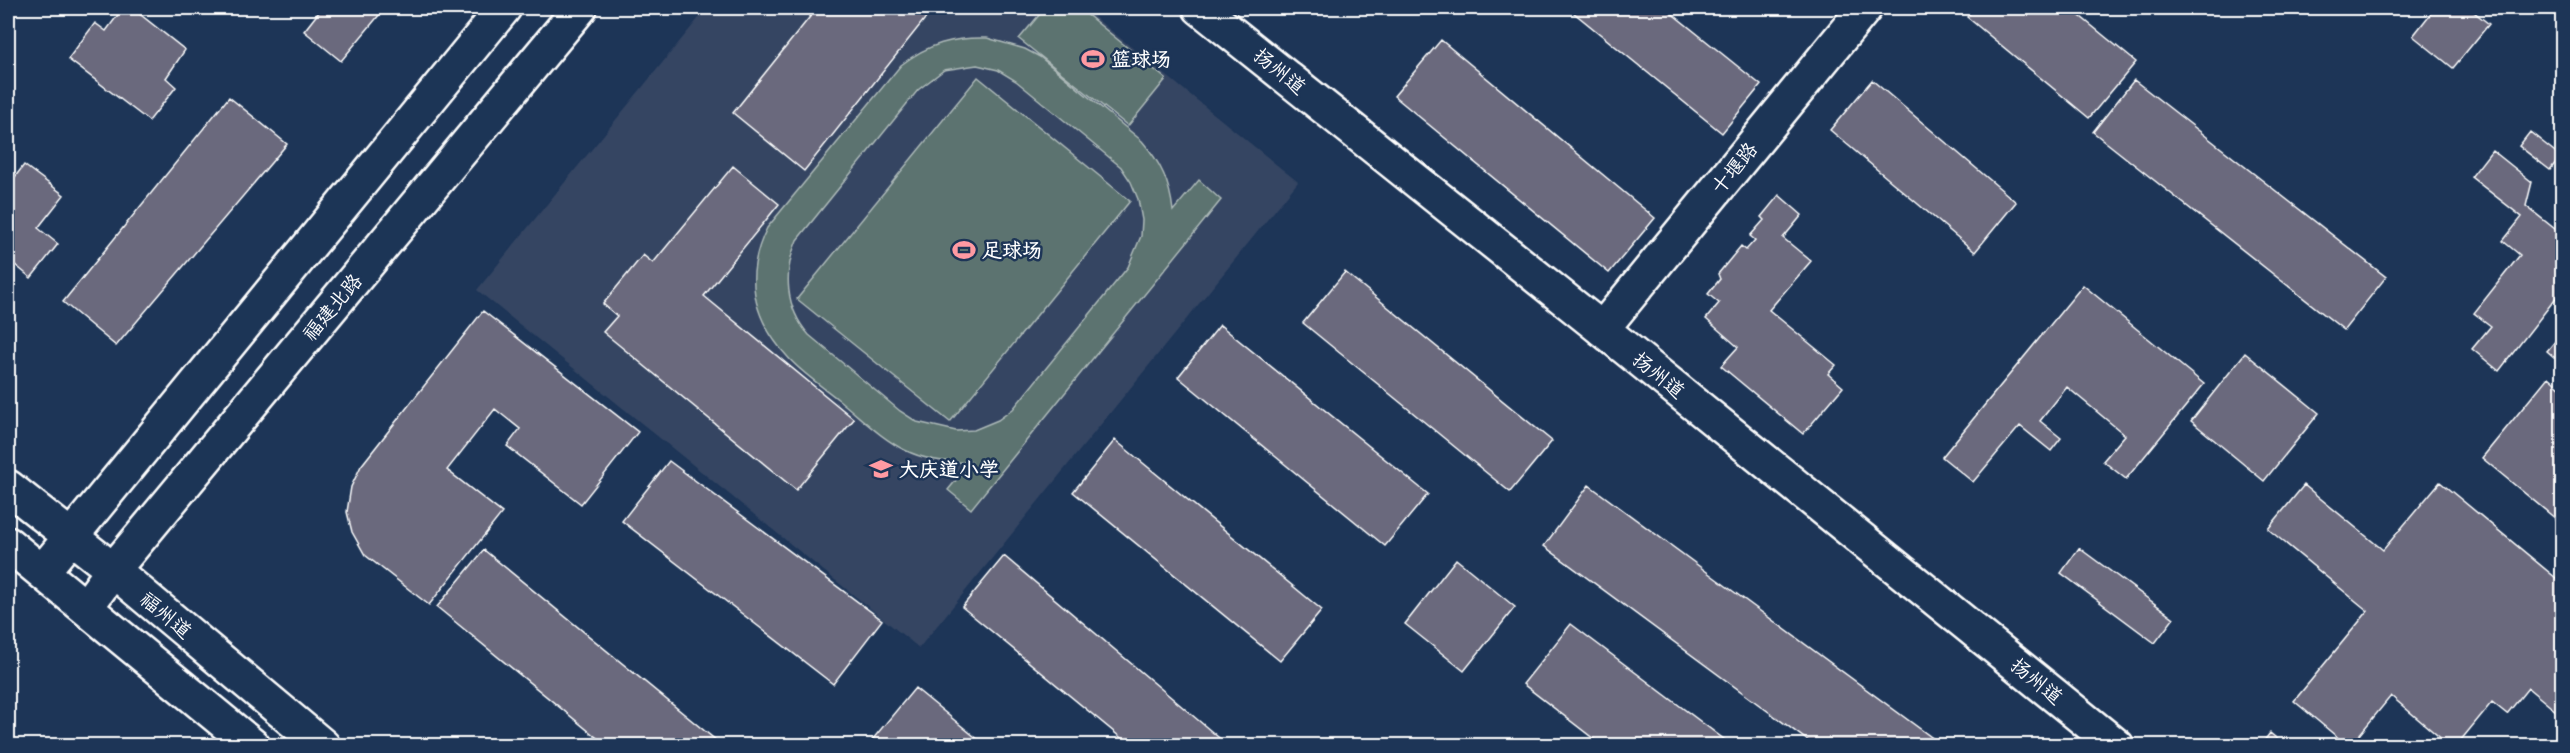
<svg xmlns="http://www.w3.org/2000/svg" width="2570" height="753" viewBox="0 0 2570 753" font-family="'Indie Flower','LXGW WenKai TC',sans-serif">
	<rect width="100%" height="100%" fill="#1d3557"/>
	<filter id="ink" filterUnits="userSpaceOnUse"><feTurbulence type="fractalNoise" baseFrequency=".0167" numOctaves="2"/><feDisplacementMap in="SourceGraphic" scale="12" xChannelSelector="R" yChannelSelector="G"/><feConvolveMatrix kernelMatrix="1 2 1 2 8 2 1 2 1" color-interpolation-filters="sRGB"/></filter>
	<g filter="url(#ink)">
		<!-- built -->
		<path fill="#344562" d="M707,8H1083L1298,182L919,648L477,290Z"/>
		<!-- green -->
		<path fill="#5b7370" stroke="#adb9b8" stroke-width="1.5" fill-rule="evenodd" d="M1045,8H1079L1166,79L1128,126L1019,39Z
			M987,38L1025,49L1040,57L1142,141C1161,163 1170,183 1173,211L1199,180L1221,200L971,509L948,490L971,462C906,465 885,438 839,400C822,386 800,372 786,355C752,317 744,274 767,228L901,65C928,44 953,37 987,38ZM977,65L998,70L1016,81L1121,167L1131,182L1138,199L1142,220L1141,236L1128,267L1013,409L998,420L974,430L956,431L917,422L900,411L809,335C785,308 783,272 797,240L918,90L944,70Z
			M978,77L1130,201L950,422L797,299Z"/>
		<!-- building -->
		<path fill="#6a697d" stroke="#fff" stroke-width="1.5" d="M123,8H132L185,50L166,78L176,87L149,121L68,59L95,23L106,31Z
			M322,8H385L341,61L304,31Z
			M817,8H929L932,10L804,171L733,113Z
			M1568,8H1665L1761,85L1722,133Z
			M1975,8H2070L2136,62L2089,118L1967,17Z
			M2435,8H2469L2489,24L2453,68L2413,36Z
			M1441,40L1655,218L1609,273L1394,96Z
			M1872,80L2016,202L1975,252L1830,130Z
			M2134,80L2386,277L2344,330L2093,132Z
			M229,97L287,144L116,346L63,302Z
			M2530,132L2559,155L2562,150V159L2560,157L2550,170L2519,146Z
			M2492,150L2532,182L2526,206L2555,229L2562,220V290L2499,371L2472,349L2491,326L2474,313L2520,255L2503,241L2522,217L2471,177Z
			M24,165L64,195L38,228L58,244L31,278L8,259V186Z
			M733,166L779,204L704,296L854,419L796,490L603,332L617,316L603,304L643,255L653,263Z
			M1779,195L1802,215L1783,238L1811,261L1769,310L1836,365L1828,374L1843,387L1803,434L1721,366L1738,347L1706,319L1719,303L1708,294L1720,279L1718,274L1741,246L1746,250L1755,240L1750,236L1764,220L1761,217Z
			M1345,272L1552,441L1510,492L1303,323Z
			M2083,285L2204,384L2126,479L2103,461L2125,435L2067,387L2040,421L2061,438L2051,451L2020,426L1973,482L1942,457Z
			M483,311L638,432L581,504L507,446L520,429L495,409L447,470L502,513L429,605L365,555L352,532L347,512L351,487L361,466Z
			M1220,325L1428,494L1385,546L1178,377Z
			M2562,333V364L2547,351Z
			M2245,353L2319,413L2264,481L2191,421Z
			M2548,377L2562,389V524L2482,458Z
			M1115,440L1322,610L1280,661L1073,492Z
			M669,461L882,620L833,684L622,521Z
			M2440,482L2562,583V706L2557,712L2528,688L2507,714L2492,702L2456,746H2450L2391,696L2350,746H2348L2294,701L2368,611L2268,529L2304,485L2383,550Z
			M1589,485L1707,572L1942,745L1815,746L1544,546Z
			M2079,548L2174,618L2155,643L2061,573Z
			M484,550L723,746H607L437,607Z
			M1004,556L1224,742L1221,746H1131L962,607Z
			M1456,559L1515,607L1464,671L1405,624Z
			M1571,624L1733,746H1603L1523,684Z
			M915,688L986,746H880L872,740Z
			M2270,733L2286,746H2260Z"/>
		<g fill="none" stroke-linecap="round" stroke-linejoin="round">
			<!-- street casing -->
			<g stroke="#fff" stroke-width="38">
				<path id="street" d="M1602,329L1865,8"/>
			</g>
			<!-- secondary casing -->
			<g stroke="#fff" stroke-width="38">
				<path id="secondary" d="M1200,8L1602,329L2117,746
					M8,487L113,570L323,746
					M8,544L253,746
					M42,572L504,8
					M86,607L113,570L580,8"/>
			</g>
			<!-- street -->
			<use href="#street" stroke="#1d3557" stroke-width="33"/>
			<!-- secondary -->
			<use href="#secondary" stroke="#1d3557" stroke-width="33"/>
		</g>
	</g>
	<!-- icons -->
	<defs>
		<g id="stadium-bare" transform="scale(1.8)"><path d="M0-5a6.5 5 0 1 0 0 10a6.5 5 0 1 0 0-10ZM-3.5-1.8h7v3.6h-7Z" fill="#ff9aa2" stroke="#1d3557" stroke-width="2.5" paint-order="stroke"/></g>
		<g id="school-bare" transform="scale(1.8)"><path d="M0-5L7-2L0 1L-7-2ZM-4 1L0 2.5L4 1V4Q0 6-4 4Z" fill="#ff9aa2" stroke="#1d3557" stroke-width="2.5" paint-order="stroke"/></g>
	</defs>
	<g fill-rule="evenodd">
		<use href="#stadium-bare" x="1093" y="59"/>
		<use href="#stadium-bare" x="964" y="250"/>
		<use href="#school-bare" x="881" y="469"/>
	</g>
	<g text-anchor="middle" stroke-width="5" stroke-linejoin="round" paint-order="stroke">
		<!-- poi labels -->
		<g font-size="20" font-weight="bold" fill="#fff" stroke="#1d3557" text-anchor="start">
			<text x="1111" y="66">篮球场</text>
			<text x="982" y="257">足球场</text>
			<text x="899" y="476">大庆道小学</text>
		</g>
		<!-- street labels -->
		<g font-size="20" fill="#fff" stroke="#1d3557">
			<text transform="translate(1280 71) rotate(39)" y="7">扬州道</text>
			<text transform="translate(1734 168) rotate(-51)" y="7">十堰路</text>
			<text transform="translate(332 307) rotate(-50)" y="7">福建北路</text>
			<text transform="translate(1659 375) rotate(39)" y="7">扬州道</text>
			<text transform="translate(166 615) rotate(40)" y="7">福州道</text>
			<text transform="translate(2037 681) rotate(39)" y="7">扬州道</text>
		</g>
	</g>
	<!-- margin -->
	<rect width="2570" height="753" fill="none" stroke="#1d3557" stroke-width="30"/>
	<rect x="15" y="15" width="2540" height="723" fill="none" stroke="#fff" stroke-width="2" filter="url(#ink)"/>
</svg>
